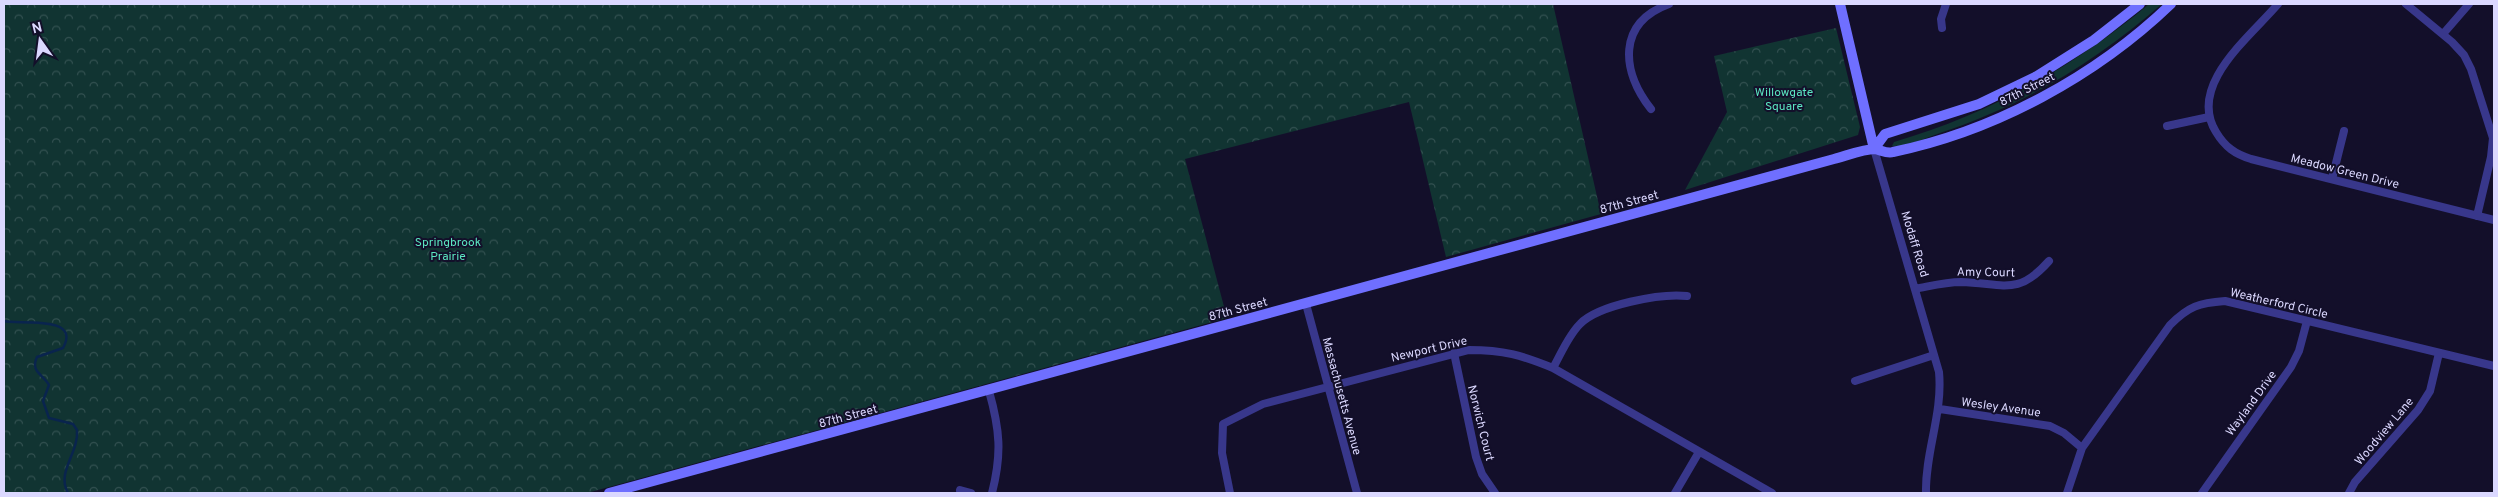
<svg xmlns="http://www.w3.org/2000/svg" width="2498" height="497" viewBox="0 0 2498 497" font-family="Overpass,sans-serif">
	<defs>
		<pattern id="forest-crowns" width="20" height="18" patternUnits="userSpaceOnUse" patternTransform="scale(1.25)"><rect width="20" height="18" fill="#113432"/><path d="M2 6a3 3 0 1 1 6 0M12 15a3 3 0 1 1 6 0" fill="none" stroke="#335151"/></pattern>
	</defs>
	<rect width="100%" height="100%" fill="#130f2a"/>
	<!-- grass -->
	<path fill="#113432" d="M2149,4H2162C2094,63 2026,104 1940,133C1926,138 1906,147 1892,146L1894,142C1988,115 2075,66 2149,4Z"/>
	<!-- forest -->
	<path fill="url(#forest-crowns)" d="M4,4H1553L1601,214L1446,257L1409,102L1185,159L1227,318L587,493H4Z
		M1836,28L1860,127L1858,135L1685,190L1727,112L1714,56Z"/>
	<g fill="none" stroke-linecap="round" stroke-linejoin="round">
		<!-- stream -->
		<path stroke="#09244e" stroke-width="2.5" d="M4,321C17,325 82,314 63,348L37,357C30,372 43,374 49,385L43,401L49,418L73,424L77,430C79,453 56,472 68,493"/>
		<!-- street -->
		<path stroke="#38378b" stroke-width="8" d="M2278,4C2250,37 2187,85 2216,132C2225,147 2235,154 2251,159L2494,220
			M2406,4L2452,42L2464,55L2471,69L2493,138L2491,157L2477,216
			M1942,28L1941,19L1946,4
			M2443,34L2469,4
			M1651,109C1621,71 1617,23 1669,4
			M2167,126L2209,117
			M1874,149L1939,372C1943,414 1925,452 1926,493
			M2332,179L2344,131
			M1915,289C1931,286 1945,282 1961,282C2003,283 2017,297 2049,261
			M1306,304L1357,493
			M1454,353L1476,457L1482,474L1495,493
			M1553,368C1561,354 1568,336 1580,324C1598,305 1661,293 1687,296
			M1855,381L1934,355
			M989,391C1000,430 1002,454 992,493
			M1940,409L2050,426L2064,433L2082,448
			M960,490L971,493
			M1230,493L1222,453L1223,424L1263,404L1469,350C1504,350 1521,355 1553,368L1772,493
			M1675,493L1699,452
			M2067,493L2082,448L2170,325C2189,306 2199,303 2225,301L2494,366
			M2202,493L2291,367L2299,351L2307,321
			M2349,493L2355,482L2418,410L2430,391L2439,353"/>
		<!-- secondary -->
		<path stroke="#6f6fff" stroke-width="10" d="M1840,4L1874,149
			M1874,149L1885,134L1979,104L2037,76L2094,40L2140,4
			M609,493L1834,159C1846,156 1863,149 1875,149C1881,150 1887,154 1893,152C1995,131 2096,76 2171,4"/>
	</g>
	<g text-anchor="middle" stroke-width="4" stroke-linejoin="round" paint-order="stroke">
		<!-- street labels -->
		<g font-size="12" fill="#dbd8ff" stroke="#130f2a">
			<text transform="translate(2027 89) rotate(-27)" y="4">87th Street</text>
			<text transform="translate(2345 171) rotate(14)" y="4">Meadow Green Drive</text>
			<text transform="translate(1629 202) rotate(-15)" y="4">87th Street</text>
			<text transform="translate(1915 244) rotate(73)" y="4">Modaff Road</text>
			<text transform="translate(1986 272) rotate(1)" y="4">Amy Court</text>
			<text transform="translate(2279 303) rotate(13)" y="4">Weatherford Circle</text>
			<text transform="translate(1238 309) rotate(-15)" y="4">87th Street</text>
			<text transform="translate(1429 349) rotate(-13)" y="4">Newport Drive</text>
			<text transform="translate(1342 396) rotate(75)" y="4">Massachusetts Avenue</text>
			<text transform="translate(2251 403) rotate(-54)" y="4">Wayland Drive</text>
			<text transform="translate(2001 407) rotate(8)" y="4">Wesley Avenue</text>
			<text transform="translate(848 416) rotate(-15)" y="4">87th Street</text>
			<text transform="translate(1481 423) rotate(76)" y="4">Norwich Court</text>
			<text transform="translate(2384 431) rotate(-50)" y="4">Woodview Lane</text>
		</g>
		<!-- park labels -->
		<g font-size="12" fill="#5be7c1" stroke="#130f2a">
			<text x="1784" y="96">Willowgate<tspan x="1784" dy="14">Square</tspan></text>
			<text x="448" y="246">Springbrook<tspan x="448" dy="14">Prairie</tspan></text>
		</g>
	</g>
	<!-- border -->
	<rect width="2498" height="497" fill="none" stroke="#dbd8ff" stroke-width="10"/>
	<!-- north arrow -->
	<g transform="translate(40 40) rotate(346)" stroke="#130f2a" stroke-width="4" paint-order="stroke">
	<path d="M0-4L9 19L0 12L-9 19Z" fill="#dbd8ff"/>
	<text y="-8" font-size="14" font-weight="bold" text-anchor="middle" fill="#dbd8ff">N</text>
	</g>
</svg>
